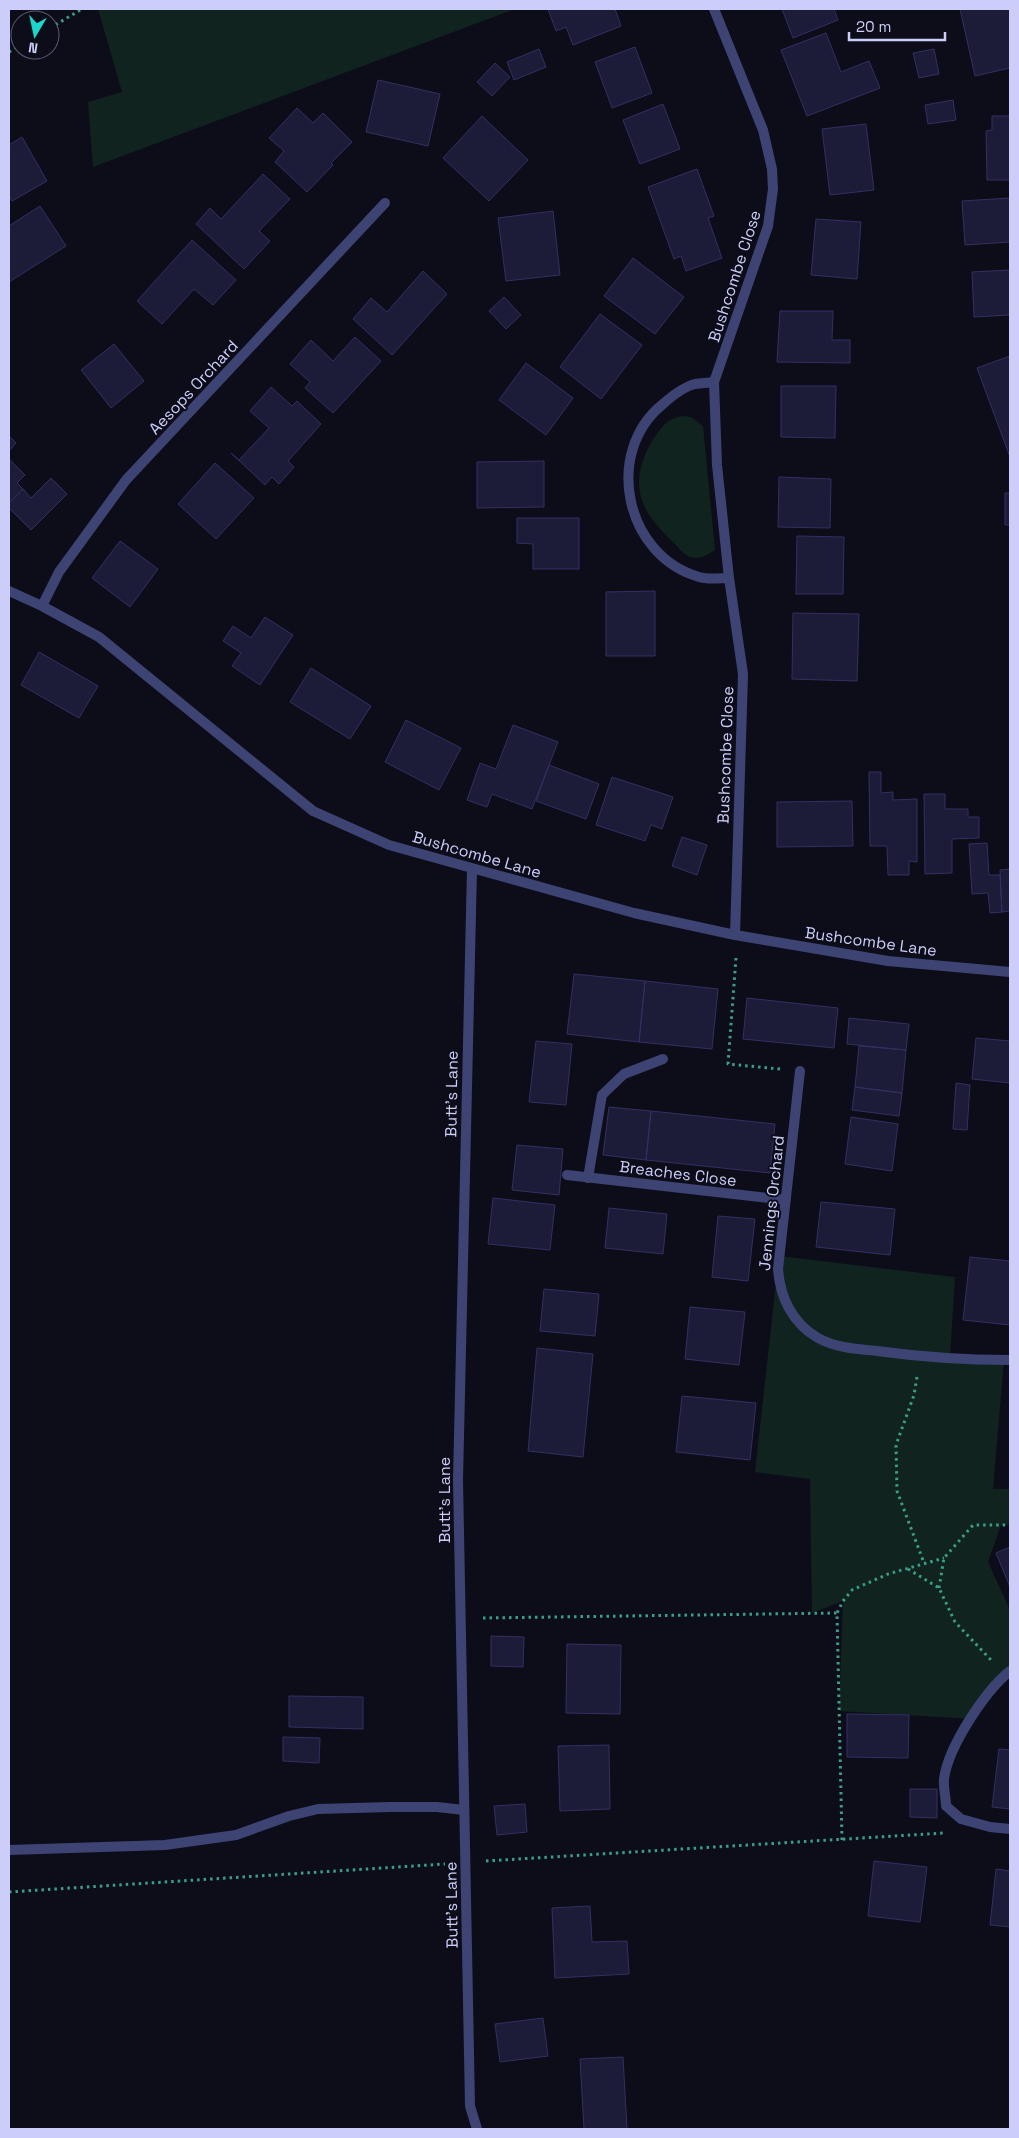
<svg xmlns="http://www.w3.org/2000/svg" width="1019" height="2138" viewBox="0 0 1019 2138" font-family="'Space Grotesk',sans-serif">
	<rect width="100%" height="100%" fill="#0d0d1a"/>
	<!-- green -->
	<path fill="#11231f" d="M98,9H515L93,167L88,102L122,92Z
		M683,416L691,417L703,426L715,550C707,555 699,560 690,557C683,554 678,547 673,542C656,525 640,509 639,484C639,467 645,452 654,438C663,425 668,418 683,416Z
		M779,1256L955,1277L950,1358L1004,1360L993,1489H1010V1525H1001L988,1562L1010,1610V1671L972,1719L839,1711L843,1601L812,1613L810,1479L755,1472Z"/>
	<!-- building -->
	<path fill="#1c1b38" stroke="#323062" d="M548,9H615L621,26L573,45L566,27L556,31Z
		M782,9H834L838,20L793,38Z
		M960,9H1010V68L975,76Z
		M826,33L841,72L869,61L880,88L807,116L781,50Z
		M635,47L652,93L612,108L595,62Z
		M539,49L546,67L514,80L507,62Z
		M934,49L939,74L919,78L913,53Z
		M495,63L510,77L492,96L477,82Z
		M378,80L440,94L428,146L366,132Z
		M953,100L956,120L928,124L925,105Z
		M663,104L680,149L640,164L623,120Z
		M297,108L313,123L323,113L352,142L331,163L333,165L307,192L275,162L284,151L269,138Z
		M482,116L528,160L489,201L443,158Z
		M992,116H1010V180H987L986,131L992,130Z
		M866,124L874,190L830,195L822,129Z
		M22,137L47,181L12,201L9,195V145Z
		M697,169L714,216L708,218L722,258L686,271L681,256L674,259L648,187Z
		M263,174L290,199L259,231L270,241L244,269L196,224L210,208L221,219Z
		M1010,198V242L965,245L962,201Z
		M40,206L66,246L9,282V226Z
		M553,211L560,275L506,281L498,218Z
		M816,219L861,222L857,279L811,275Z
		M192,240L236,280L213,305L194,289L162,324L137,301Z
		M633,258L684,297L655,334L604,296Z
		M1010,270V315L974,317L972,272Z
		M423,271L447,294L392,355L353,319L371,298L387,312Z
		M504,297L521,315L506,329L489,311Z
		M780,311H833L832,340H850V363L777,362Z
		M600,314L642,345L601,399L560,367Z
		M355,337L381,361L333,413L305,388L310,382L290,364L311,340L333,361Z
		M114,344L144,381L111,408L81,370Z
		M1010,356V457L977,368Z
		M526,363L573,398L546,435L499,400Z
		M781,386H836L835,438L781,437Z
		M271,387L292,406L297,401L321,424L288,461L294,467L279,484L272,477L265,485L231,453L239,460L269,428L250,411Z
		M9,436L16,443L9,451Z
		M9,459L25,475L17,483L23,489L9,503Z
		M544,461V507L477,508V462Z
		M215,463L254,498L216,539L178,504Z
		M779,477L831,479L830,528L778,527Z
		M51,478L67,494L31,530L9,508V503L23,489L31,498Z
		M1005,493H1010V525H1005Z
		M517,518H579V569H533V544L517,543Z
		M797,536L844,537L843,594H796Z
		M120,541L158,569L130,607L92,578Z
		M655,591V656H606V592Z
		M793,613L859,614L857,681L792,679Z
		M265,617L293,635L260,685L232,666L241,653L223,641L233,626L251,638Z
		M39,652L98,686L79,718L21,685Z
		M311,668L371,706L350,739L290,702Z
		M406,720L461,748L439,790L385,762Z
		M513,725L558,742L532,809L492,794L487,807L467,800L480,763L496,769Z
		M549,765L599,784L586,819L536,801Z
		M869,772H881V793L893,792V800L917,799V862L909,861V875H888L887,846H870Z
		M612,777L673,797L662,829L651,825L645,841L596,825Z
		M924,794H945V809H968V817H979V838L952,839V873L925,874Z
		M852,801L853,846L777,847V802Z
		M682,837L707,845L697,875L672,866Z
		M987,843L989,875H1000L1002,912L990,913L988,893L972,894L969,844Z
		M1010,869V911L1002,912L1000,870Z
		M574,974L645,981L639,1042L567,1034Z
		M645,981L718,989L712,1049L639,1042Z
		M747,998L838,1008L834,1048L743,1039Z
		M849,1018L909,1024L906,1050L847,1044Z
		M976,1038L1010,1041V1083L972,1079Z
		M536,1041L572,1044L566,1105L529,1102Z
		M859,1046L906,1050L902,1093L855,1087Z
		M956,1083L970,1085L967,1130L953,1129Z
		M855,1087L902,1093L899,1116L852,1110Z
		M609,1107L651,1111L646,1160L603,1155Z
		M651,1111L775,1124L770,1173L646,1160Z
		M851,1117L898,1124L892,1171L845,1164Z
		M517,1145L563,1149L559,1195L512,1190Z
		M493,1198L555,1205L550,1250L488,1244Z
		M821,1202L895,1209L890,1255L816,1247Z
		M609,1208L667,1214L663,1254L605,1248Z
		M718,1216L755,1219L748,1281L712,1277Z
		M970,1257L1010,1261V1325L963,1320Z
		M544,1289L599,1294L595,1336L540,1331Z
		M690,1307L745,1312L739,1365L685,1359Z
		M537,1348L593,1354L583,1457L528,1451Z
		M682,1396L756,1403L750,1460L676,1452Z
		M1010,1547V1587L996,1553Z
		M491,1636L524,1637L523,1667L491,1666Z
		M567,1644L621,1645L620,1714L566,1713Z
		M289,1696L363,1697V1729L289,1727Z
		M847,1714L909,1715L908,1758L847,1757Z
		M283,1737L320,1738L319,1763L283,1761Z
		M609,1745L610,1809L560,1811L558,1746Z
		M999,1749L1010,1750V1809L992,1807Z
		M910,1789H937V1818L910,1817Z
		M525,1804L527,1832L497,1835L494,1806Z
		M874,1861L927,1867L920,1922L868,1916Z
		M996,1869L1010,1871V1927L990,1925Z
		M590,1906L592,1942L627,1941L629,1974L555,1978L552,1908Z
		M543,2018L548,2056L500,2062L495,2024Z
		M623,2057L627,2129H584L580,2059Z"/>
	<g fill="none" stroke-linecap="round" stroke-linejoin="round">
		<!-- path -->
		<path stroke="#3a9e88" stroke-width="3" stroke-dasharray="2.5 4" stroke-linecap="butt" d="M50,28L82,9
			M9,52L20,45
			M736,958L728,1064L780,1069
			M917,1377L914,1395L896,1445L897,1491L924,1563
			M908,1569L939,1588L955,1622L991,1660
			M939,1588L944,1558L973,1525H1010
			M483,1618L837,1613
			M842,1840L837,1613L843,1601L852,1590L888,1574L944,1558
			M486,1861L944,1833
			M9,1892L445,1864"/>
		<!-- lane -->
		<path stroke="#3d4473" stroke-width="10" d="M588,1178L602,1095L624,1074L663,1059
			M9,1850L165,1845L236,1835L289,1816L318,1809L390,1807H437L464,1810"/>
		<!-- street -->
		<path stroke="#3d4473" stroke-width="10" d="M714,9L763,130L772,169L773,189L768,226L714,382L717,465L729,578L743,674L735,935
			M714,382C708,383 701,383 695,384C683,387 672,396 663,404C603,452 625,556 699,577C708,580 720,578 729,578
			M9,591L42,606L99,637L313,811L389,845L634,913L735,935L888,961L1010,972
			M42,606L59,572L126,480L385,203
			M472,869L458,1480L470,2106L477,2129
			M800,1071L778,1269C780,1297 792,1323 818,1338C836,1348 857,1349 877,1351C921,1357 966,1360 1010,1360
			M567,1175L786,1200
			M1010,1671C985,1691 948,1747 944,1779C943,1787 946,1797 946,1806L961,1819L990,1827L1010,1829"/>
	</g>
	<g text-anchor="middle" stroke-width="4" stroke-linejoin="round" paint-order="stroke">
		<!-- street labels -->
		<g font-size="16" fill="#cccef9" stroke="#0d0d1a">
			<text transform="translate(734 276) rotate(-72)" y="6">Bushcombe Close</text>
			<text transform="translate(193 387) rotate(-47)" y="6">Aesops Orchard</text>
			<text transform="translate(725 755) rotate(-88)" y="6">Bushcombe Close</text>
			<text transform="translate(477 854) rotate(16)" y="6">Bushcombe Lane</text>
			<text transform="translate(871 941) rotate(8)" y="6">Bushcombe Lane</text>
			<text transform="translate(451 1094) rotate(-89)" y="6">Butt's Lane</text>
			<text transform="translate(678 1173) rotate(7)" y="6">Breaches Close</text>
			<text transform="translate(771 1203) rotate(-84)" y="6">Jennings Orchard</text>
			<text transform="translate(444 1500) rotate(-90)" y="6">Butt's Lane</text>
			<text transform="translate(451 1905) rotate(-91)" y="6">Butt's Lane</text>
		</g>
	</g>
	<!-- border -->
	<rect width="1019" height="2138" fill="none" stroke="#cccef9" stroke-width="20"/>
	<!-- north arrow -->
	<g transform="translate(35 35) rotate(189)"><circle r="24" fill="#0d0d1a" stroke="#595a73"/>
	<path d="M0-4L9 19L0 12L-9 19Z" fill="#1bd6ca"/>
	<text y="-8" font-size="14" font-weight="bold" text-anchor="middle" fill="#cccef9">N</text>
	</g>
	<!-- scale -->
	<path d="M849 32v8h96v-8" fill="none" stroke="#cccef9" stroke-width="2.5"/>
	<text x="856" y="32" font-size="15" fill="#cccef9" stroke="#0d0d1a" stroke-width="4" paint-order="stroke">20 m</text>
</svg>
